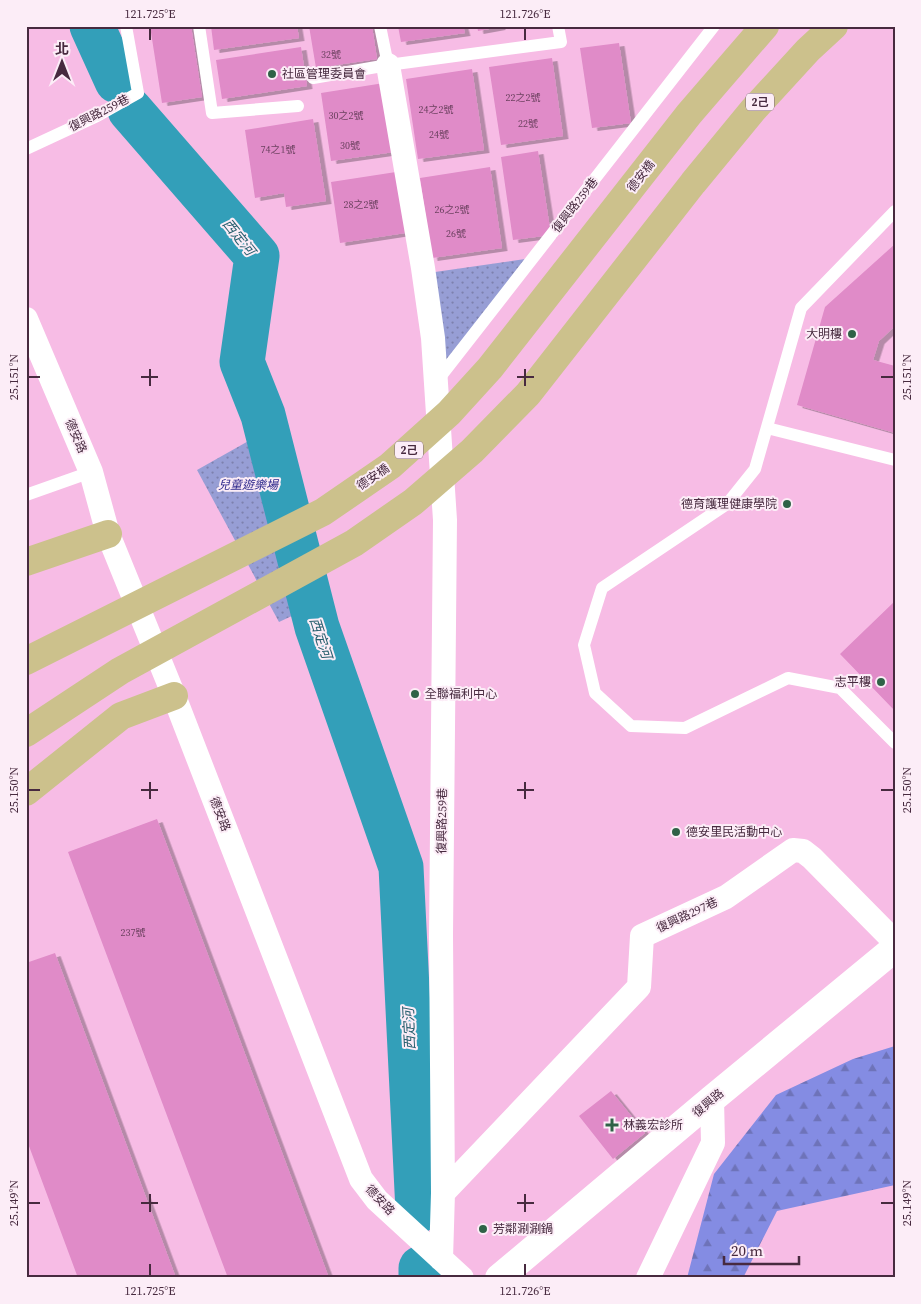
<svg xmlns="http://www.w3.org/2000/svg" width="921" height="1304" viewBox="0 0 921 1304" font-family="'Source Serif 4','Noto Sans TC',serif">
	<defs>
		<pattern id="grass-dots" width="8" height="8" patternUnits="userSpaceOnUse" patternTransform="scale(1.25)"><rect width="8" height="8" fill="#979ed5"/><path d="M2 2h.1M6 6h.1" fill="none" stroke="#7d81ae" stroke-width="1.8" stroke-linecap="round"/></pattern>
		<pattern id="forest-firs" width="22" height="20" patternUnits="userSpaceOnUse" patternTransform="scale(1.25)"><rect width="22" height="20" fill="#848ce3"/><path d="M5 1l3.5 6h-7zM16 11l3.5 6h-7z" fill="#6e73b9"/></pattern>
		<filter id="shadow"><feDropShadow dx="5.5" dy="3" stdDeviation="0" flood-color="#0004"/></filter>
	</defs>
	<rect width="100%" height="100%" fill="#f7bce5"/>
	<!-- grass -->
	<path fill="url(#grass-dots)" d="M525,259L437,375L428,273Z
		M268,430L326,600L279,622L197,470Z"/>
	<!-- forest -->
	<path fill="url(#forest-firs)" d="M895,1046V1185L777,1211L743,1278H687L714,1174L776,1095L853,1059Z"/>
	<g fill="none" stroke-linecap="round" stroke-linejoin="round">
		<!-- river -->
		<path stroke="#339fb9" stroke-width="45" d="M92,26L117,81
			M130,110L257,256L242,362L263,415L317,627L401,867L418,1211
			M421,1268V1278"/>
	</g>
	<!-- building -->
	<path fill="#e08bc8" filter="url(#shadow)" d="M150,26H191L202,97L162,103Z
		M211,26H297L299,38L214,50Z
		M309,26H372L377,59L316,68Z
		M398,26H463L465,33L401,42Z
		M477,26H500V27L478,31Z
		M619,43L631,123L592,128L580,48Z
		M301,47L307,86L222,99L216,60Z
		M552,58L563,136L501,145L489,67Z
		M472,69L484,150L418,159L406,79Z
		M384,83L394,152L331,161L321,93Z
		M313,119L326,201L286,207L284,193L255,198L245,130Z
		M538,151L551,235L513,240L501,157Z
		M490,167L502,248L432,258L420,178Z
		M396,172L405,233L340,243L331,182Z
		M895,244V326L879,341L873,360L895,366V433L797,405L825,307Z
		M895,601V711L840,654Z
		M157,819L329,1278H228L68,852Z
		M55,953L176,1278H78L26,1138V963Z
		M611,1091L645,1133L613,1159L579,1116Z"/>
	<g fill="none" stroke-linecap="round" stroke-linejoin="round">
		<!-- service -->
		<path stroke="#fff" stroke-width="12" d="M199,26L212,113L298,106
			M380,26L388,65
			M313,78L388,65L561,42L558,26
			M26,149L97,116L138,93L126,26
			M895,211L801,308L755,469L727,504L602,588L584,645L595,693L631,726L685,728L788,678L840,688L895,743
			M437,381L714,26
			M767,428L895,460
			M26,495L91,472"/>
		<!-- minor -->
		<path stroke="#fff" stroke-width="24" d="M388,65L423,268L433,338L445,520L441,936L443,1193L441,1259
			M26,319L91,472L108,534L174,696L361,1179L377,1200L462,1278
			M443,1193L639,987L642,936L726,897L793,850L803,851L812,858L895,942
			M648,1278L713,1143L712,1099"/>
		<!-- tertiary -->
		<path stroke="#fff" stroke-width="28" d="M499,1278L712,1099L895,948"/>
		<!-- primary -->
		<path stroke="#ccc18c" stroke-width="28" d="M26,562L108,534
			M26,661L323,512L390,466L449,413L490,368L689,114L765,26
			M26,733L120,671L354,543L413,502L472,451L528,394L693,183L753,110L808,50L834,26
			M26,792L121,716L174,696"/>
	</g>
	<!-- ticks -->
	<path fill="none" stroke="#472a3f" stroke-width="2" d="M150,28V40M525,28V40M150,369V386M525,369V386M28,377H40M141,377H158M517,377H534M881,377H894M150,782V799M525,782V799M28,790H40M141,790H158M517,790H534M881,790H894M150,1194V1212M525,1194V1212M28,1203H40M141,1203H158M517,1203H534M881,1203H894M150,1264V1276M525,1264V1276"/>
	<!-- markers -->
	<g fill="#2f6247" stroke="#fcedf7" stroke-width="2">
		<circle cx="272" cy="74" r="5"/>
		<circle cx="852" cy="334" r="5"/>
		<circle cx="787" cy="504" r="5"/>
		<circle cx="881" cy="682" r="5"/>
		<circle cx="415" cy="694" r="5"/>
		<circle cx="676" cy="832" r="5"/>
		<path d="M609.5 1117.5h5v5h5v5h-5v5h-5v-5h-5v-5h5z"/>
		<circle cx="483" cy="1229" r="5"/>
	</g>
	<g text-anchor="middle" stroke-width="4" stroke-linejoin="round" paint-order="stroke">
		<!-- number labels -->
		<g font-size="10" fill="#6d4261">
			<text x="331" y="58">32號</text>
			<text x="523" y="101">22之2號</text>
			<text x="436" y="113">24之2號</text>
			<text x="346" y="119">30之2號</text>
			<text x="528" y="127">22號</text>
			<text x="439" y="138">24號</text>
			<text x="350" y="149">30號</text>
			<text x="278" y="153">74之1號</text>
			<text x="361" y="208">28之2號</text>
			<text x="452" y="213">26之2號</text>
			<text x="456" y="237">26號</text>
			<text x="133" y="936">237號</text>
		</g>
		<!-- shield labels -->
		<g fill="#fcedf7" stroke="#7d6476" stroke-width="1">
			<rect x="746" y="93.5" width="28" height="17" rx="4"/>
			<rect x="395" y="441.5" width="28" height="17" rx="4"/>
		</g>
		<g font-size="11" font-weight="bold" fill="#472a3f">
			<text x="760" y="106">2己</text>
			<text x="409" y="454">2己</text>
		</g>
		<!-- poi labels -->
		<g font-size="12" fill="#472a3f" stroke="#fcedf7" text-anchor="start">
			<text x="282" y="78">社區管理委員會</text>
			<text x="842" y="338" text-anchor="end">大明樓</text>
			<text x="777" y="508" text-anchor="end">德育護理健康學院</text>
			<text x="871" y="686" text-anchor="end">志平樓</text>
			<text x="425" y="698">全聯福利中心</text>
			<text x="686" y="836">德安里民活動中心</text>
			<text x="623" y="1129">林義宏診所</text>
			<text x="493" y="1233">芳鄰涮涮鍋</text>
		</g>
		<!-- street labels -->
		<g font-size="12" fill="#472a3f" stroke="#fcedf7">
			<text transform="translate(99 113) rotate(-27)" y="4">復興路259巷</text>
			<text transform="translate(641 176) rotate(-52)" y="4">德安橋</text>
			<text transform="translate(575 205) rotate(-52)" y="4">復興路259巷</text>
			<text transform="translate(76 436) rotate(67)" y="4">德安路</text>
			<text transform="translate(373 477) rotate(-34)" y="4">德安橋</text>
			<text transform="translate(220 814) rotate(69)" y="4">德安路</text>
			<text transform="translate(442 821) rotate(-89)" y="4">復興路259巷</text>
			<text transform="translate(687 915) rotate(-25)" y="4">復興路297巷</text>
			<text transform="translate(708 1103) rotate(-40)" y="4">復興路</text>
			<text transform="translate(380 1200) rotate(47)" y="4">德安路</text>
		</g>
		<!-- park labels -->
		<g font-size="12" font-style="italic" fill="#302a8d" stroke="#fcedf7">
			<text x="248" y="489">兒童遊樂場</text>
		</g>
		<!-- water labels -->
		<g font-size="14" font-style="italic" fill="#275f6e" stroke="#fcedf7">
			<text transform="translate(239 237) rotate(51)" y="5">西定河</text>
			<text transform="translate(321 638) rotate(72)" y="5">西定河</text>
			<text transform="translate(409 1029) rotate(-93)" y="5">西定河</text>
		</g>
	</g>
	<!-- border -->
	<rect width="921" height="1304" fill="none" stroke="#fcedf7" stroke-width="55"/>
	<!-- north arrow -->
	<g transform="translate(62 62)" stroke="#fcedf7" stroke-width="4" paint-order="stroke">
	<path d="M0-4L9 19L0 12L-9 19Z" fill="#472a3f"/>
	<text y="-8" font-size="14" font-weight="bold" text-anchor="middle" fill="#472a3f">北</text>
	</g>
	<!-- scale -->
	<path d="M724 1256v8h75v-8" fill="none" stroke="#472a3f" stroke-width="2.5"/>
	<text x="731" y="1256" font-size="15" fill="#472a3f" stroke="#fcedf7" stroke-width="4" paint-order="stroke">20 m</text>
	<rect x="28" y="28" width="866" height="1248" fill="none" stroke="#472a3f" stroke-width="2"/>
	<g font-size="12" text-anchor="middle" fill="#472a3f">
		<text x="150" y="18">121.725°E</text>
		<text x="525" y="18">121.726°E</text>
		<text transform="translate(14 377) rotate(-90)" y="4">25.151°N</text>
		<text transform="translate(907 377) rotate(-90)" y="4">25.151°N</text>
		<text transform="translate(14 790) rotate(-90)" y="4">25.150°N</text>
		<text transform="translate(907 790) rotate(-90)" y="4">25.150°N</text>
		<text transform="translate(14 1203) rotate(-90)" y="4">25.149°N</text>
		<text transform="translate(907 1203) rotate(-90)" y="4">25.149°N</text>
		<text x="150" y="1295">121.725°E</text>
		<text x="525" y="1295">121.726°E</text>
	</g>
</svg>
